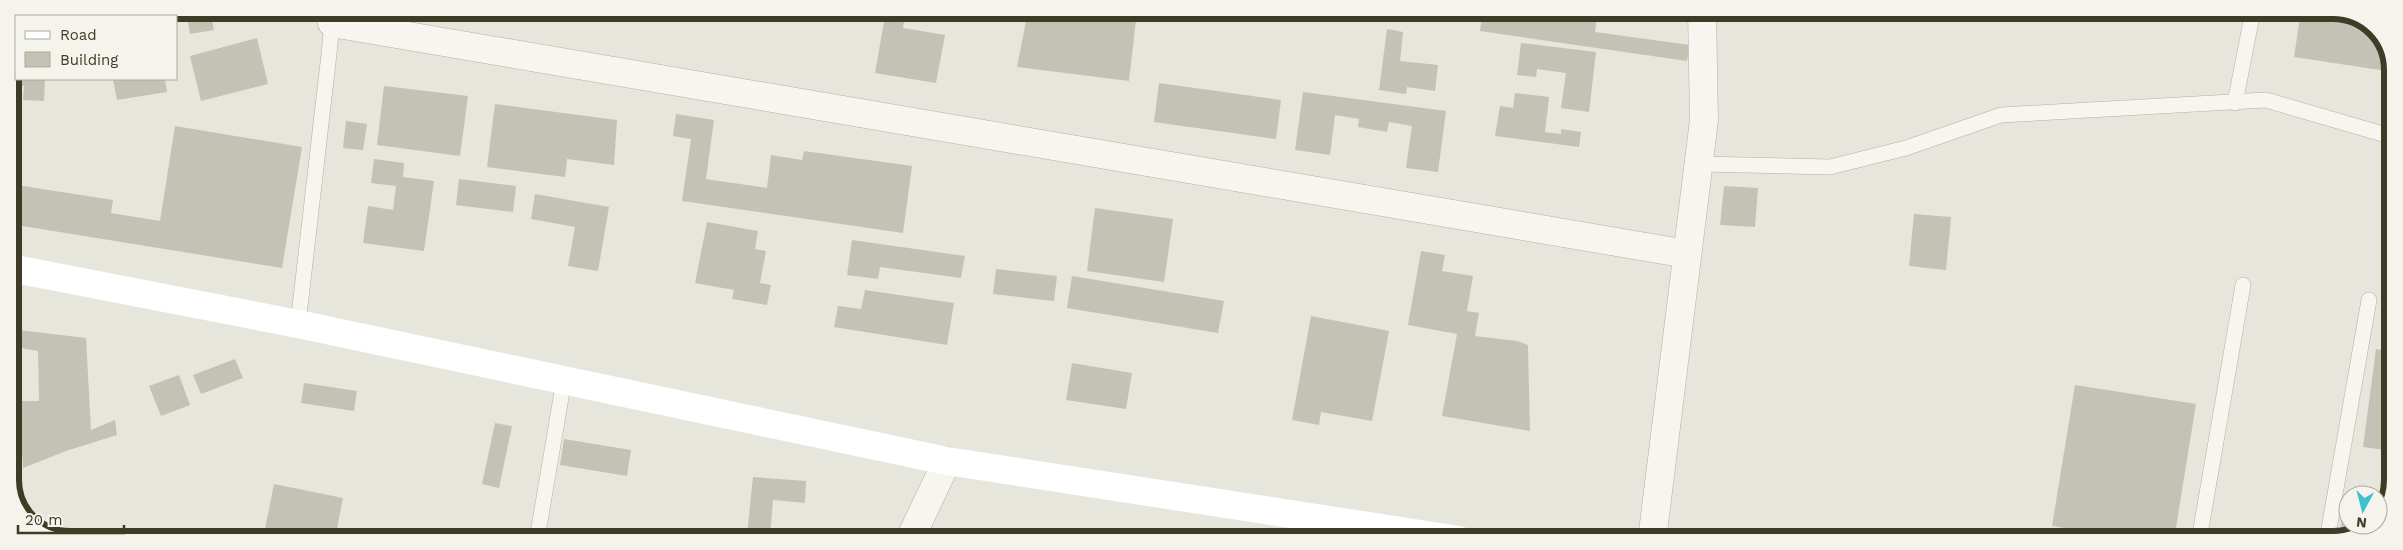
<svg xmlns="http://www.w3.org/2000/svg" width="2403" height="550" viewBox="0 0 2403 550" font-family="'Work Sans',sans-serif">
	<rect width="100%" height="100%" fill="#e7e6dd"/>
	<!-- building -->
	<path fill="#c4c2b4" d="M70,10H99V16H61L60,14Z
		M186,10H259V11L212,20L214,30L190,34Z
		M886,10L906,12L903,28L945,35L936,83L875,73Z
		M1028,11H1137L1129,81L1017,67Z
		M1483,11H1508V15L1534,19L1535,11L1597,18L1595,32L1690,45L1687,61L1480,31Z
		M2301,11H2345L2378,31L2393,66V72L2294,57Z
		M1387,29L1403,32L1400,61L1438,65L1435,91L1407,87L1406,94L1379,90Z
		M257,38L268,84L201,101L190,56Z
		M1521,43L1596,52L1589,112L1561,108L1566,73L1537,69L1536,77L1517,75Z
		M16,55V79H45L44,101L23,100L24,86L10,85V70Z
		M113,79H165L167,92L117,100Z
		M1159,83L1281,100L1276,139L1154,122Z
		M384,86L468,96L460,156L377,145Z
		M1303,92L1446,111L1438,172L1406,168L1412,126L1389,122L1387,132L1358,127L1359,119L1335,115L1330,155L1295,150Z
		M1515,93L1549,97L1545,132L1561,134V129L1581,132L1579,147L1495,136L1500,106L1513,108Z
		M495,104L617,120L614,165L567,159L565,177L487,167Z
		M676,114L714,120L706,179L767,188L771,155L802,160L804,151L912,166L903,233L682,201L691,139L673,136Z
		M346,121L367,124L363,150L343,148Z
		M175,126L302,147L282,268L10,224V184L113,200L111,213L160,221Z
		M374,159L404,163L403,177L434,181L424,251L363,243L368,206L393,210L396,186L371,183Z
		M459,179L516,186L513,212L456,205Z
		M1724,186L1758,188L1755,227L1720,225Z
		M535,194L609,207L598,271L568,266L575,227L531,219Z
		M1095,208L1173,219L1164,282L1087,271Z
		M1914,214L1951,217L1946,270L1909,266Z
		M707,222L758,231L755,249L766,251L760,283L771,285L767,305L732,299L734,290L695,283Z
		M852,240L965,256L961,278L880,267L878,279L847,275Z
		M1421,251L1445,255L1442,271L1473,276L1467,311L1479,313L1475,336L1517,341L1528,345L1530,431L1442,416L1457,334L1408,325Z
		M996,269L1057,276L1054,301L993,294Z
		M1072,276L1224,301L1218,333L1067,308Z
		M865,290L954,303L947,345L834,327L838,306L861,309Z
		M1311,316L1389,331L1372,421L1321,412L1319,425L1292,420Z
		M10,329L86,338L91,430L115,420L117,435L66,451L23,468L19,401H39L38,351L10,346Z
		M2376,349L2392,351V451L2363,447Z
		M235,359L243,378L201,394L193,375Z
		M1072,363L1132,373L1126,409L1066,400Z
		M179,375L190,405L161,416L149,386Z
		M304,383L357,391L354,411L301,403Z
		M2075,385L2196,404L2174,540H2140L2052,526Z
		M495,423L512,426L499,488L482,484Z
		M564,439L631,450L627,476L560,465Z
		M753,477L806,481L805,503L773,500L770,537L747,535Z
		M274,484L343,498L335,539H263Z
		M2346,496L2348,497V525H2367V528L2339,538Z"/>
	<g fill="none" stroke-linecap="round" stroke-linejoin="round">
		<!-- lane casing -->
		<g stroke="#b1b0a2" stroke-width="16">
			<path id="lane" d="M2235,103L2253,11
				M1698,164L1830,167L1906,148L2001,115L2266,100L2393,137
				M298,324L329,54L332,23L327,10
				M537,539L564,380
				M2199,540L2243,285
				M2327,540L2369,300"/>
		</g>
		<!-- street casing -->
		<g stroke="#b1b0a2" stroke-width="29">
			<path id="street" d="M332,23L1687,254
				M910,539L947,461
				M1652,540L1704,120L1702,11"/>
		</g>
		<!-- lane -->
		<use href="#lane" stroke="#f6f5f0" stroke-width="15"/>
		<!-- street -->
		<use href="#street" stroke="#f6f5f0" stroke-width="28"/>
		<!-- secondary -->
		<path stroke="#fff" stroke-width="28" d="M10,268L298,324L947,461L1459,540"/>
	</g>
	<!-- crop -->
	<path d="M0 0H2403V550H0ZM70 19H2333A51 51 0 0 1 2384 70V480A51 51 0 0 1 2333 531H70A51 51 0 0 1 19 480V70A51 51 0 0 1 70 19Z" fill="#f5f4ec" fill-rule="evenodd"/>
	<path fill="none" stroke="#3e3c26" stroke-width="6" d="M70 19H2333A51 51 0 0 1 2384 70V480A51 51 0 0 1 2333 531H70A51 51 0 0 1 19 480V70A51 51 0 0 1 70 19Z"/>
	<!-- legend -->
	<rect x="15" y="15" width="162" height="65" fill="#f5f4ec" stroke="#acaa9d"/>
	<rect x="25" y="31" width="25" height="8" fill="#ffffff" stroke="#acaa9d"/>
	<text x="60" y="40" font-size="15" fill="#3e3c26">Road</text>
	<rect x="25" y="52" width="25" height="15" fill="#c4c2b4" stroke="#acaa9d"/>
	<text x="60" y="65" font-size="15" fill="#3e3c26">Building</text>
	<!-- north arrow -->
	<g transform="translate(2363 510) rotate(187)"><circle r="24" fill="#f5f4ec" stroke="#acaa9d"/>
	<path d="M0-4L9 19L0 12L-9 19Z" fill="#3dc1d1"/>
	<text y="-8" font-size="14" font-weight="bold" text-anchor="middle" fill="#3e3c26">N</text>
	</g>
	<!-- scale -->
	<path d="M18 525v8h106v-8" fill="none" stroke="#3e3c26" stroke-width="2.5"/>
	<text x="25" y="525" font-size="15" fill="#3e3c26" stroke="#f5f4ec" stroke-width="4" paint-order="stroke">20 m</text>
</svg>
